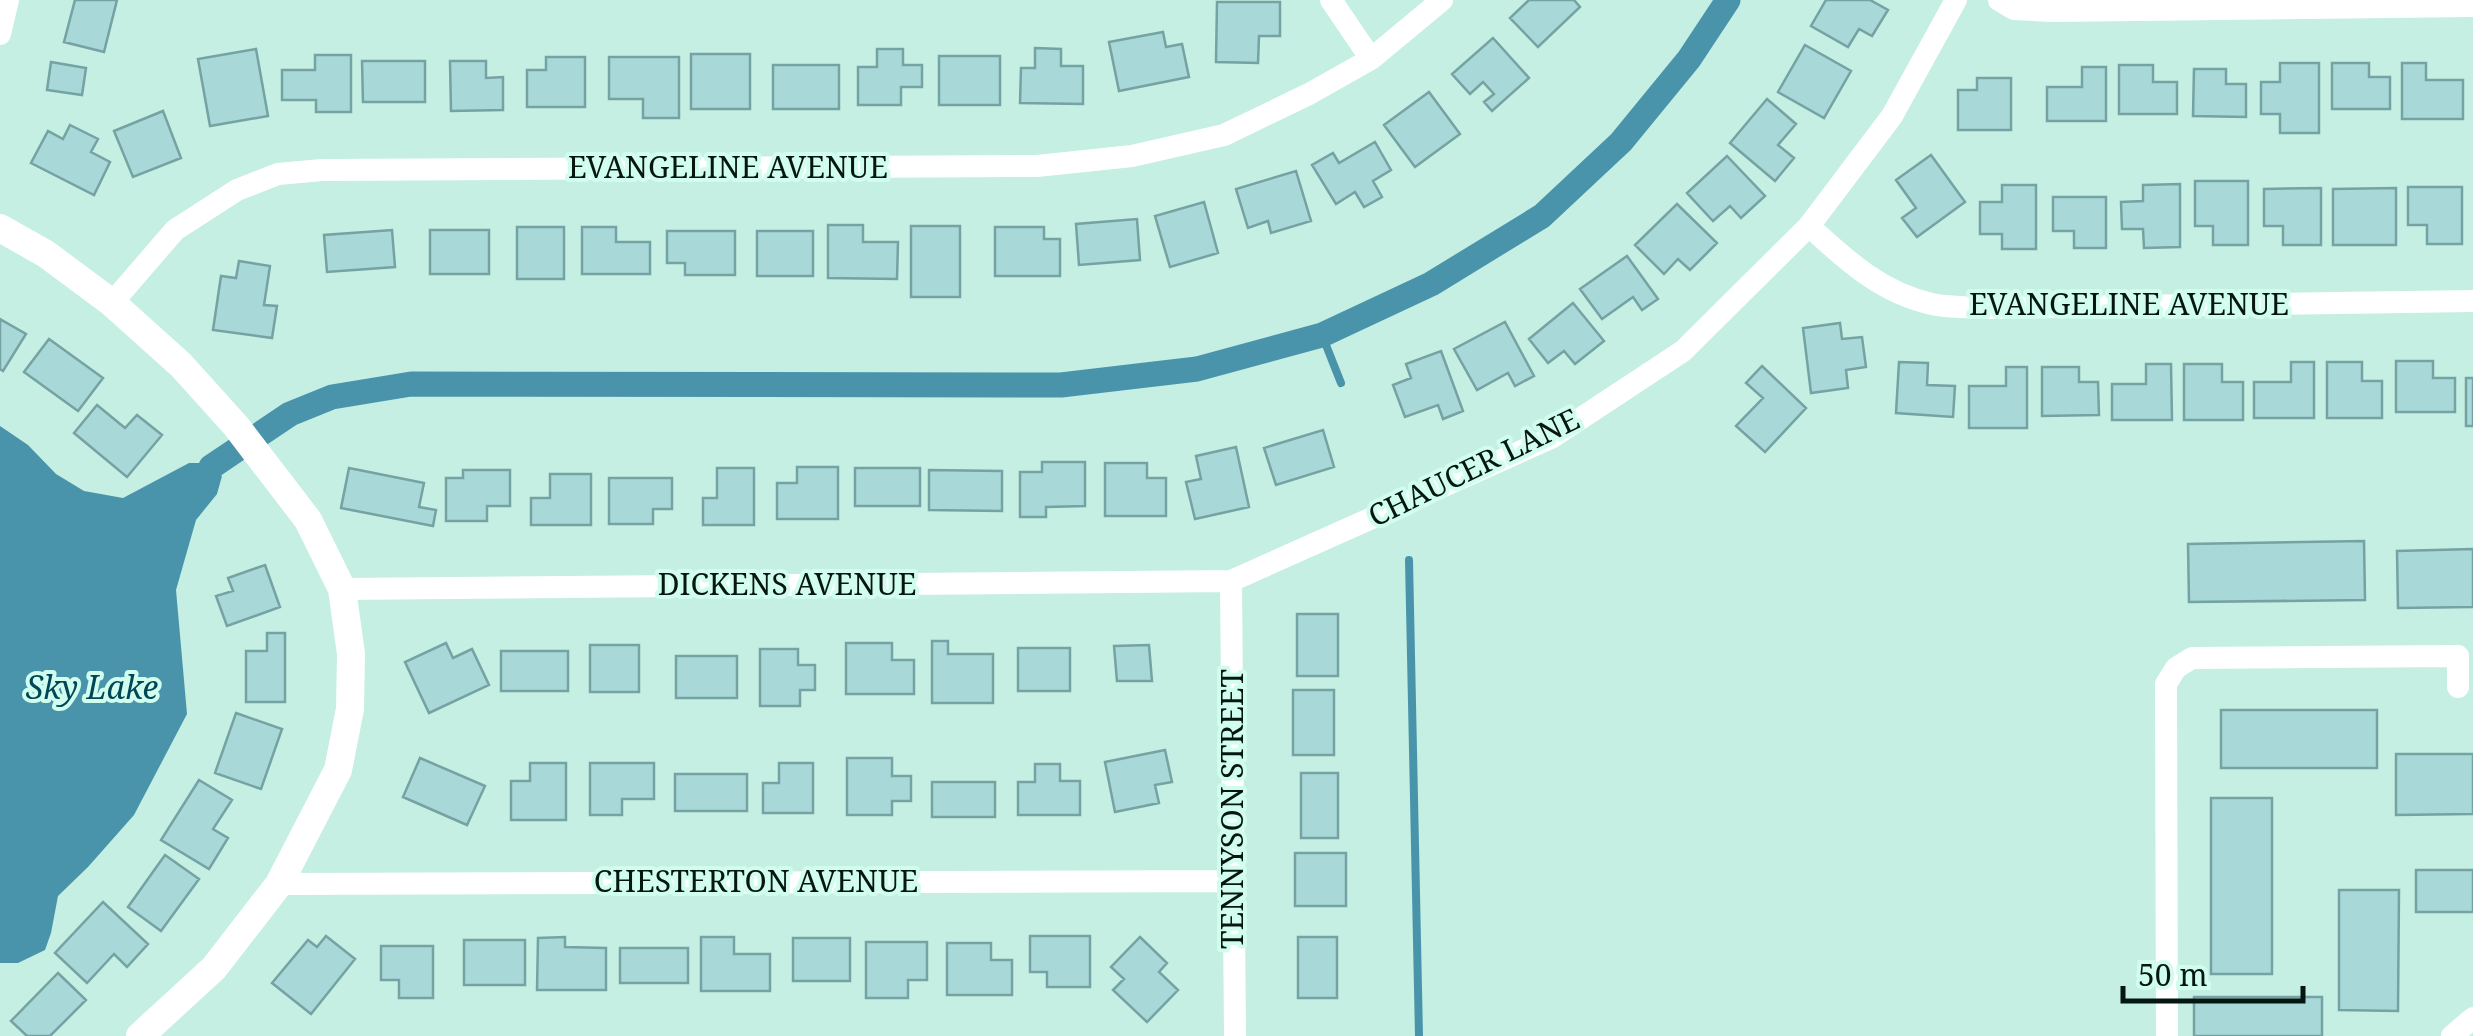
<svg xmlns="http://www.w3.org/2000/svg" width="2473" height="1036" viewBox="0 0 2473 1036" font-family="'Noto Serif',serif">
	<rect width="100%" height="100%" fill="#c4efe2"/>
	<!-- water -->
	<path fill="#4a94ab" d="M0,426L28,445L56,474L84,491L123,498L189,463H207L222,476L217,494L196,520L176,590L187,714L134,815L88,867L58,896L51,933L45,950L18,963H0Z"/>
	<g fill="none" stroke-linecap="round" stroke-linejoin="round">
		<!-- stream -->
		<path stroke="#4a94ab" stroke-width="8" d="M1322,335L1341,383
			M1409,560L1419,1036"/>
		<!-- canal -->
		<path stroke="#4a94ab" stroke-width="25" d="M211,467L290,414L332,397L411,384L1061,385L1197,369L1322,335L1431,284L1542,216L1621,142L1689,59L1728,0"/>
	</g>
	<!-- building -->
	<path fill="#a9d8d8" stroke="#75a2a2" stroke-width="2.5" d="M75,0H117L104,52L64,42Z
		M1529,0H1574L1580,7L1538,47L1510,18Z
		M1826,0H1870L1888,10L1872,36L1859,29L1848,47L1811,26Z
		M1217,2H1280V36H1259L1258,63L1216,62Z
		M1163,32L1166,47L1182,44L1189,77L1119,91L1109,42Z
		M1493,38L1529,78L1492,111L1484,102L1494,94L1483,82L1470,94L1452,74Z
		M1805,45L1851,71L1824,118L1778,92Z
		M1035,48L1061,49V66H1083V104L1020,103L1021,68H1035Z
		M256,49L268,116L210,126L198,59Z
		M877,49H903V65H922V87H901V105H858V67H877Z
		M691,54H750V109H691Z
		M315,55H351V112H316V100H282V70H315Z
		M939,56H1000V105H939Z
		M546,57H585V107H527V70H546Z
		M609,57H679V118H643V99H609Z
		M362,61H425V102H363Z
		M450,61H486V78L503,77V110L451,111Z
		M51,62L86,68L82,95L47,90Z
		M2280,63H2319V133H2280V114H2261V82H2280Z
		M2332,63H2369V77H2390V109H2332Z
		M2402,63H2426V80H2463V119H2402Z
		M773,65H839V109H773Z
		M2119,65H2153V82H2177V114H2119Z
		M2082,67H2106V121H2047V87H2082Z
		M2194,69H2226V84H2246V117L2193,116Z
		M1977,78H2011V130H1958V90H1977Z
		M1429,92L1460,134L1415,167L1384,125Z
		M1767,99L1796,124L1778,145L1794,158L1775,181L1730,143Z
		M163,111L181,158L133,177L114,131Z
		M70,125L98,139L91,152L110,162L94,195L31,163L48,131L63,139Z
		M1375,142L1391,170L1373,181L1382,197L1364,207L1355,192L1336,204L1312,165L1333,153L1339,163Z
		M1931,155L1965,202L1917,237L1902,218L1916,208L1896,180Z
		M1727,156L1765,196L1741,218L1730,206L1713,221L1687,193Z
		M1296,171L1311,221L1271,233L1268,221L1248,228L1236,189Z
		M2195,181H2248V245H2213V226H2195Z
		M2180,184V247L2144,248L2143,229H2122L2121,202L2143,201V185Z
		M2002,185H2036V249H2002V234H1980V202H2002Z
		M2408,187H2462V244H2427V225H2408Z
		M2321,188V245H2283V226H2264V189Z
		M2396,188V245H2333V189Z
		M2053,197H2106V248H2074V231H2053Z
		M1204,202L1218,253L1170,267L1155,216Z
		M1677,204L1717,243L1690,270L1678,259L1664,274L1635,245Z
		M1137,219L1140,260L1079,265L1076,224Z
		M828,225H863V242H898L897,279L828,278Z
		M911,226H960V297H911Z
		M517,227H564V279H517Z
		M582,227H616V242H650V274H582Z
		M995,227H1044V239H1060V276H995Z
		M392,230L395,267L327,272L324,235Z
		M430,230H489V274H430Z
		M667,231H735V275H685V263H667Z
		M757,231H813V276H757Z
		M1627,256L1658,299L1642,310L1633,297L1602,319L1580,289Z
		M239,261L270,266L264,305L277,306L272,338L213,330L221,276L236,278Z
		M1573,303L1604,341L1575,364L1564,351L1548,363L1529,339Z
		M0,319L26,334L3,371L0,369Z
		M1505,322L1534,376L1515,386L1508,373L1477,390L1454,349Z
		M1840,323L1842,339L1862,337L1866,367L1846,370L1848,388L1811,393L1803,328Z
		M49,339L103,378L78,411L24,372Z
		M1441,351L1463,411L1443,419L1438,405L1405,417L1393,385L1411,378L1406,364Z
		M2396,361H2433V378H2455V412H2396Z
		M1899,362L1928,363L1927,385L1955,386L1953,417L1896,413Z
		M2291,362H2314V418H2254V382H2291Z
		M2327,362H2362V381H2382V418H2327Z
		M2146,364H2171L2172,420H2112V384H2146Z
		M2184,364H2222V382H2243V420H2184Z
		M1762,366L1806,408L1765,452L1736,426L1763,398L1746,383Z
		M2006,367H2027V428H1969V386H2006Z
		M2042,367H2079V382H2098L2099,415L2042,416Z
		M2466,378H2473V426H2466Z
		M97,405L125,428L137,415L162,435L127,477L74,433Z
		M1323,430L1334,467L1276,485L1264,448Z
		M1236,447L1249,507L1195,519L1186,482L1201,479L1196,456Z
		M1042,462H1085V506L1046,507V517H1020V472H1042Z
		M1105,463H1147V478H1166V516H1105Z
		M797,467H838V519H777V483H797Z
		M349,468L424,483L419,507L436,510L433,526L341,508Z
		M717,468H754V525H703V498H717Z
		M855,468H920V506H855Z
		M463,470H510V506H487V521H446V478H463Z
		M929,470L1002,471V511L929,510Z
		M550,474H591V525H531V498H550Z
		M609,478H672V509H653V524H609Z
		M2364,541L2365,600L2189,602L2188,544Z
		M2473,549V607L2398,608L2397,551Z
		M265,565L280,607L227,626L216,596L233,591L228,578Z
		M1297,614H1338V676H1297Z
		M267,633H285V702H246V651H267Z
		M932,641H948V654H993V703H932Z
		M446,643L453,658L472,649L489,685L429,713L405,662Z
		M846,643H892V660H914V694H846Z
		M590,645H639V692H590Z
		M1149,645L1152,681H1117L1114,646Z
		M1018,648H1070V691H1018Z
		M760,649H798V665H815V690H800V706H760Z
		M501,651H568V691H501Z
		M676,656H737V698H676Z
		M1293,690H1334V755H1293Z
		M2221,710H2377V768H2221Z
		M236,713L282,729L261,789L215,773Z
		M1165,750L1172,782L1155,785L1159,803L1115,812L1105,762Z
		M2396,754H2473V814L2396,815Z
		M420,758L485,786L467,825L403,797Z
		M847,758H892V776H911V801H892V815H847Z
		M530,763H566V820H511V781H530Z
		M590,763H654V799H622V815H590Z
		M779,763H813V813H763V783H779Z
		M1035,764H1060V781H1080V815H1018V782H1035Z
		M1301,773H1338V838H1301Z
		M675,774H747V811H675Z
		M199,780L232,800L213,829L228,838L209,869L161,840Z
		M932,782H995V817H932Z
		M2211,798H2272V974H2211Z
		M1295,853H1346V906H1295Z
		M165,855L199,879L161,931L128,907Z
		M2416,870H2473V912H2416Z
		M2339,890H2399L2398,1011L2339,1010Z
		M103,902L148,944L127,967L114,954L87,983L55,953Z
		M326,936L355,959L311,1014L272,983L308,940L317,947Z
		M1030,936H1090V987H1047V972H1030Z
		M565,937V947L606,948V990H537L538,938Z
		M701,937H734V954H770V991H701Z
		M1140,937L1167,963L1159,972L1178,990L1147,1022L1113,990L1124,979L1111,967Z
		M1298,937H1337V998H1298Z
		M793,938H850V981H793Z
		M464,940H525V985H464Z
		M866,942H927V980H908V998H866Z
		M947,943H991V960H1012V995H947Z
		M381,946H433V998H399V980H381Z
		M620,948H688V983H620Z
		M58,973L86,1000L50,1036H27L11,1021Z
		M2194,997H2322V1036H2194Z"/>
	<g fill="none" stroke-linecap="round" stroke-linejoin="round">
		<!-- minor -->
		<path stroke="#fff" stroke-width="22" d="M1331,0L1371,59
			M1999,0L2014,9L2052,11L2473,6
			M0,34L8,0
			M1809,226C1846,260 1881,293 1932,304C1950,308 1969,307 1987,308L2473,301
			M112,303L175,230L237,190L278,174L322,170L1037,166L1132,156L1224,135L1309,94L1371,59L1442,0
			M1231,581L1235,1036
			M342,589L1231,581L1551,438L1683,351L1809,226L1892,116L1956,0
			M279,884L1232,881
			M2167,1036L2166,684L2176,668L2192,658L2458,656V687
			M2452,1036L2473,1018"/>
		<!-- tertiary -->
		<path stroke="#fff" stroke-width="28" d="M0,228L46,254L112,303L181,365L236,426L308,520L342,589L351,654L350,709L338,770L279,884L214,968L140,1036"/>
	</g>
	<g text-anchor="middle" stroke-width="8" stroke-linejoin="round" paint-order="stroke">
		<!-- street labels -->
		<g font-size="30" fill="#061611" stroke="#d1fdef">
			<text x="728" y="178">EVANGELINE AVENUE</text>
			<text x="2129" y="315">EVANGELINE AVENUE</text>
			<text transform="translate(1474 468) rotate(-26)" y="10">CHAUCER LANE</text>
			<text x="787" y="595">DICKENS AVENUE</text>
			<text transform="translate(1233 809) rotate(-90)" y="10">TENNYSON STREET</text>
			<text x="756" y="892">CHESTERTON AVENUE</text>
		</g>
		<!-- water labels -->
		<g font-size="32" font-style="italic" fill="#014657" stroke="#d1fdef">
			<text x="92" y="699">Sky Lake</text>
		</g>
	</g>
	<!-- scale -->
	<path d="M2123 986v15h180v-15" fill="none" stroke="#061611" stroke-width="5"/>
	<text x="2138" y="986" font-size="30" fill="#061611" stroke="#d1fdef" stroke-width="8" paint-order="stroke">50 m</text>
</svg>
